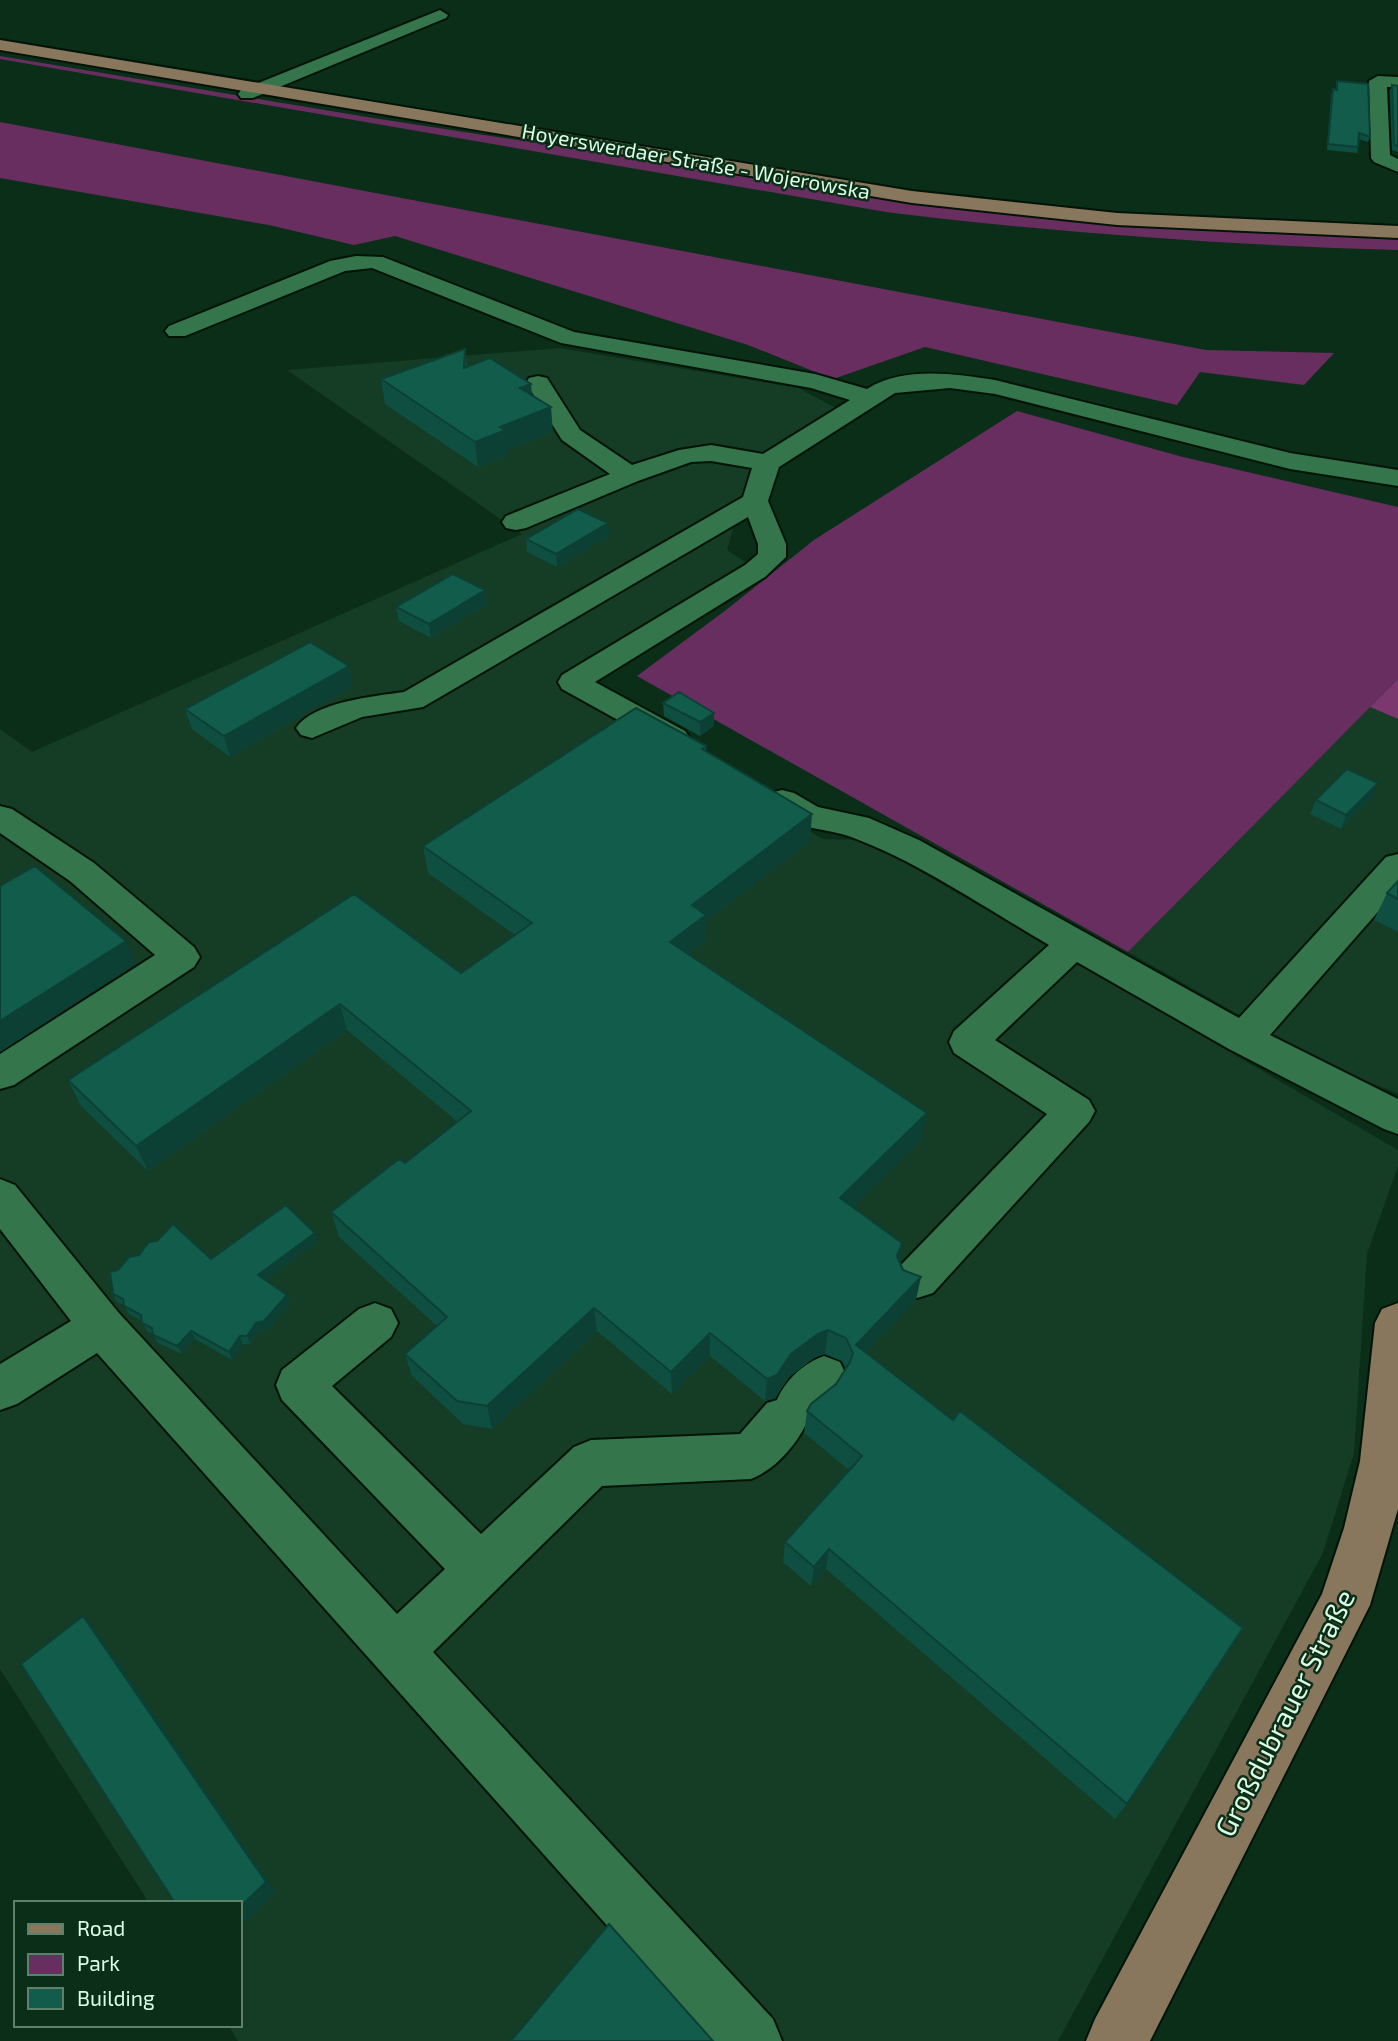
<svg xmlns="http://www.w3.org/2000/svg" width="1398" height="2041" viewBox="0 0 1398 2041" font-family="'Exo 2',sans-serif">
	<rect width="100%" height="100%" fill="#0b2e19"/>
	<!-- built -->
	<path fill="#153c24" d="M560,348L798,388L838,409L772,449L749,475L727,550L750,565L561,684L823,839L866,840L1398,1150V1166L1367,1254L1354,1453L1323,1553L1058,2041H238L228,2025H240V1903H149L0,1669V729L32,752L522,534L287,370Z
		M1370,707L1398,719V1093L1342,1073L1128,952Z"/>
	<!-- green -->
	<path fill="#692e60" d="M0,56L373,118L982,211L1209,229L1398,236V250C1227,245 1056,233 886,212L0,59Z
		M0,122L1206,350L1334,353L1304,385L1200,372L1177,405L925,347L833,379L748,345L395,236L354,245L269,225L0,178Z
		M1017,411L1183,457L1398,507V679L1128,952L637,676L726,610L814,540Z"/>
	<!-- forest -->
	<path fill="#7a386f" d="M1398,679V719L1370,707Z"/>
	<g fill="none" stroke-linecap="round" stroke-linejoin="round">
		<!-- minor casing -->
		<g stroke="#021407" stroke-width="4">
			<path id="minor" d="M440,10L448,15L446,18L253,98H241L238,94L241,90Z
				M1378,76L1398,77V87H1387L1390,155L1398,159V172L1374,162L1371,158L1369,81Z
				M356,256L383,257L574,332L815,374L867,389C904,366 954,374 995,380L1290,453L1398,470V486L1290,469L995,394L950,388L895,393L779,467L768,501L786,544V557L765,577L595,682L685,731L690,738L685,745L674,748L663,745L562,689L558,682L562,675L745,565L758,554V544L748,517L423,707L362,717L312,738L301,735L296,728C313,702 375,696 404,692L743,497L752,468L711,461L691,462L638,481L526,528L516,530L506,528L502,522L506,516L610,474L562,440L526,383L529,378L538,376L547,378L580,430L632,465L679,450L711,445L763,454L850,400L811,388L561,343L372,268L345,271L185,336H169L165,331L169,326L330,261Z
				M782,790L794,793L818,807L869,818L919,840L1239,1018L1386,857L1398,854V889L1270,1035L1398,1099V1134L1384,1129L1229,1049L1077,962L995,1040L1089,1100L1095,1111L1089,1122L933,1293L917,1298L901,1293L895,1279L901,1265L1047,1114L954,1053L949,1042L954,1031L1049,945C985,908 921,863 851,837C822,826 784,831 765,801L770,793Z
				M0,806L12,809L94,863L194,947L200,957L194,967L14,1085L0,1089V1054L155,955L70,881L0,833Z
				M0,1179L15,1185L118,1312L397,1614L445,1569L282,1400L276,1385L282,1370L359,1309L375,1303L391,1309L398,1323L391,1337L332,1386L481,1534L574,1447L591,1440L740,1434L767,1403L777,1400C786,1379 804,1363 824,1356L840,1362L847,1377C839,1395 824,1417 806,1424C795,1447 774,1470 751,1479L602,1486L433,1652L773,2019L782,2041H710L97,1353L17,1404L0,1410V1364L71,1321L0,1229Z"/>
		</g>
		<!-- major casing -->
		<g stroke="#021407" stroke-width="4">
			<path id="major" d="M0,40L912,191L1117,213L1398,226V238L1117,225L912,203L0,50Z
				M1398,1303V1509L1370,1605L1150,2041H1086L1095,2019L1322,1594L1344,1528L1360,1461L1375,1323L1382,1309Z"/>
		</g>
		<!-- minor -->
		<use href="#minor" fill="#34754c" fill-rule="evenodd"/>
		<!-- major -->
		<use href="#major" fill="#89775d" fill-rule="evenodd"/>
	</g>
	<!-- wall -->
	<path fill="#0f4f41" d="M1337,81L1370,137L1368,142L1359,139L1358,147L1357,153L1327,150L1331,95L1333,89L1336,90Z
		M1392,85L1398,86V152L1392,150L1390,91Z
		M465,349L467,367L532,395L553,432L508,450V455L478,467L385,404L381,379Z
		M609,536L557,567L527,552L526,539Z
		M485,590L487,604L431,638L399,621L396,607Z
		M353,686L230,757L192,729L185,709Z
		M663,703L714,713V726L700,736L664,716Z
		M706,746V752L810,841L706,921V941L688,955L927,1113L922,1139L852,1207L899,1260L916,1300L866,1353L1127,1804L1115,1819L826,1569L811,1586L783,1562L785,1542L849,1470L804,1433L807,1411L836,1384L846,1368L842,1361L825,1354L815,1357L789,1377L775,1398L765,1401L710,1356L672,1394L597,1331L492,1429L463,1424L412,1376L405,1354L437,1326L339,1237L331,1212L405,1163L458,1122L347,1030L148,1171L81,1106L68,1080L354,894L461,973L515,935L428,873L423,846Z
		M1372,797L1341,829L1310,814L1316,800Z
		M1398,881V932L1374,920L1387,893Z
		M318,1241L266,1280L287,1295L290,1304L268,1330L259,1331L250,1344H243L232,1360L195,1339L182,1354L158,1343L153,1334L147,1331L142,1321L129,1314L124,1305L117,1302L113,1294Z"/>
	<!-- shaded-wall -->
	<path fill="#0d4035" d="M531,384L533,408L520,388Z
		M551,407L553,432L508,450V455L478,467L475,442L500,427Z
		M608,523L609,536L557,567L556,554Z
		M485,590L487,604L431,638L429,624Z
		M349,666L353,686L230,757L224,736Z
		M714,713V726L700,736V722Z
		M1378,783L1372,797L1341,829L1346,815Z
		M812,814L810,841L706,921V941L670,969V942L692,905Z
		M126,941L135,964L0,1052V1021Z
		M340,1004L347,1030L148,1171L136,1146Z
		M927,1113L922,1139L837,1223L840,1198Z
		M315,1233L318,1241L262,1283L258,1275Z
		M921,1277L916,1300L852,1368L856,1345Z
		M287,1295L290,1304L268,1330L259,1331L250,1344L247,1336L256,1323Z
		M594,1308L597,1331L492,1429L487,1406Z
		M828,1330L825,1354L815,1357L789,1377L775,1398L765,1401L767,1379L791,1354L818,1334Z
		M191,1331L195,1339L182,1354L177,1346Z
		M710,1333V1356L672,1394L671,1372Z
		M240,1336L243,1344L232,1360L229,1352Z
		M829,1549L826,1569L811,1586L814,1567Z
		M83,1616L96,1630L276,1892L240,1926V1907Z"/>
	<!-- building -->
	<path fill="#125c4c" stroke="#0d4035" stroke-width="2" d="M1337,81L1368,84L1370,137L1359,133L1358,147L1328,144L1333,89L1337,90Z
		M1392,85L1398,86V146L1394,145Z
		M465,349L464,368L490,358L531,384L520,388L551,407L500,427L506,430L475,442L381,379Z
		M578,509L608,523L556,554L526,539Z
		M453,574L485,590L429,624L396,607Z
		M310,642L349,666L224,736L185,709Z
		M679,692L714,713L700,722L663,703Z
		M636,708L706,746L702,749L812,814L692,905L706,915L670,942L927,1113L840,1198L902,1243L897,1256L903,1270L921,1277L856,1345L953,1420L960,1411L1243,1628L1127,1804L829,1549L814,1567L785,1542L862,1456L807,1411L811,1404L836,1384L850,1362L853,1353L846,1338L828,1330L818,1334L791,1354L777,1375L767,1379L710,1333L671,1372L594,1308L487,1406L457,1401L405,1354L447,1317L331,1212L399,1159L405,1163L471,1111L340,1004L136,1146L68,1080L354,894L461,973L532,923L423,846Z
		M1347,769L1378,783L1346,815L1316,800Z
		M35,866L126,941L0,1021V886Z
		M1398,881V899L1387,893Z
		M286,1205L315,1233L258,1275L287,1295L264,1321L256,1323L247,1336H240L229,1352L191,1331L177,1346L153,1335L152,1328L142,1323L141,1315L124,1306L123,1299L113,1294L110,1272L118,1270L129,1257L139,1255L149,1242L157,1241L173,1224L211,1259Z
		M83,1616L266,1882L240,1907V1903H175L21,1664Z
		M609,1924L713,2041H511Z"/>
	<g text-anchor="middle" stroke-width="5" stroke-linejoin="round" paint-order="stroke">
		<!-- far-street labels -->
		<g font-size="21" fill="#dcfde5" stroke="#0b2e19">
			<text transform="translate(696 162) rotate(10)" y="7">Hoyerswerdaer Straße - Wojerowska</text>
		</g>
		<!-- near-street labels -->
		<g font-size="28" fill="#dcfde5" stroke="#0b2e19">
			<text transform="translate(1285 1713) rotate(-63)" y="10">Großdubrauer Straße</text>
		</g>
	</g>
	<!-- legend -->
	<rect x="14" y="1901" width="228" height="126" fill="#0b2e19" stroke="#5f816b" stroke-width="2"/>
	<rect x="28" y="1924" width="35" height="10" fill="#89775d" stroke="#5f816b" stroke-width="2"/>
	<text x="77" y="1936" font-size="21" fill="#dcfde5">Road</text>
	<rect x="28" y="1954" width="35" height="21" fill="#692e60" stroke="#5f816b" stroke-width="2"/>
	<text x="77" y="1971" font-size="21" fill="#dcfde5">Park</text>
	<rect x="28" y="1988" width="35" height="21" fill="#125c4c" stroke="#5f816b" stroke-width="2"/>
	<text x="77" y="2006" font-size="21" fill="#dcfde5">Building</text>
</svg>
